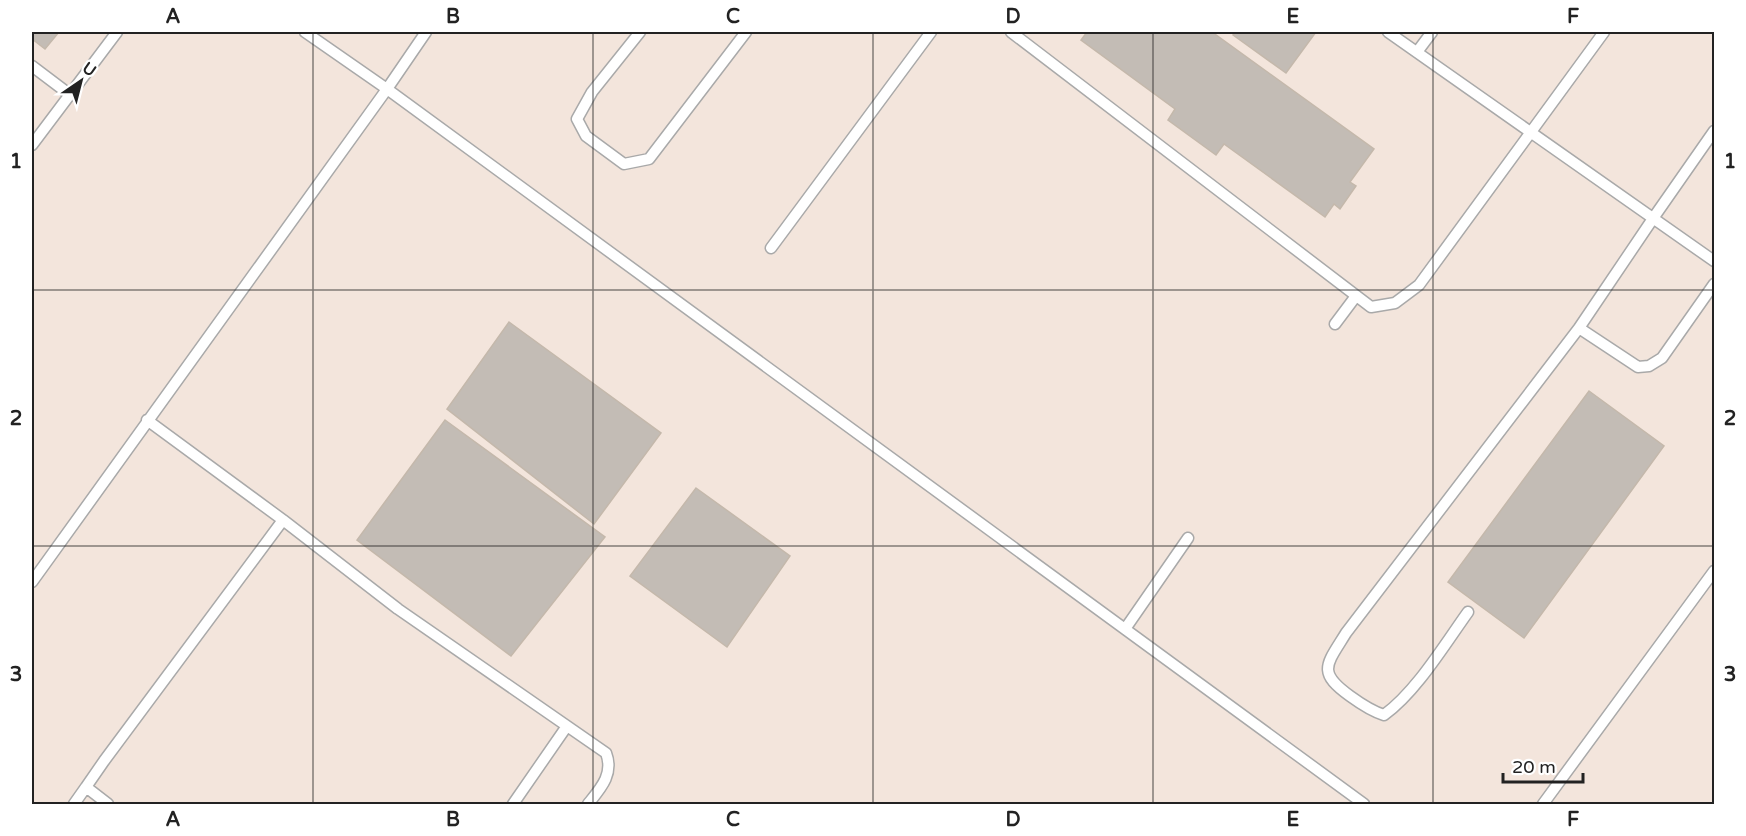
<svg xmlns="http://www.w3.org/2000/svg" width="1746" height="836" viewBox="0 0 1746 836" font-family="'Varela Round',sans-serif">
	<rect width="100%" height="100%" fill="#f2f0e9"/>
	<!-- military -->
	<path fill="#f3e5dc" d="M32,32H1714V804H32Z"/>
	<!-- building -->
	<path fill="#c3bcb5" stroke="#c4b8ab" stroke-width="1.5" d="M32,32H59L45,49L32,39Z
		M1087,32H1212L1374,149L1350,182L1356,186L1340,209L1334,204L1325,217L1224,144L1216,155L1168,120L1175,109L1081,40Z
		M1236,32H1316L1286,73L1233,35Z
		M509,322L661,433L594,524L447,409Z
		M1589,391L1664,446L1524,638L1448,582Z
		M445,420L605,537L511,656L357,540Z
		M696,488L790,556L727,647L630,576Z"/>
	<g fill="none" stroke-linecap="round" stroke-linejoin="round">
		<!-- service casing -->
		<g stroke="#a9a9a9" stroke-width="13">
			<path id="service" d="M305,32L387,89L1364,804
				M640,32L592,92L577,119L586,136L624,164L649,159L746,32
				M1011,32L1371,307L1395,303L1419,285L1604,32
				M1388,32L1714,261
				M1417,52L1432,32
				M32,66L69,94
				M32,145L117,32
				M771,248L931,32
				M1335,324L1356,296
				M1579,328L1638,367L1649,366L1662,358L1714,284
				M147,420L283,520L398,609L606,753C614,774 601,788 588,804
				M32,582L387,89L426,32
				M1468,612C1445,644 1416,692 1384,715C1371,711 1361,704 1350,696C1316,672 1327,664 1346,633L1579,328L1654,217L1714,131
				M1125,629L1188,538
				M74,804L86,787
				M108,804L86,787L104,761L283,520
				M513,804L567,726
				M1543,804L1714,571"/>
		</g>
		<!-- service -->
		<use href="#service" stroke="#fff" stroke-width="10"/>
	</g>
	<!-- grid -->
	<path fill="none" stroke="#222" stroke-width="1.5" stroke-opacity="0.55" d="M313,32V804M593,32V804M873,32V804M1153,32V804M1433,32V804M32,290H1714M32,546H1714"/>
	<!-- border -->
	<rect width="1746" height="836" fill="none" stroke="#ffffff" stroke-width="66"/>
	<!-- north arrow -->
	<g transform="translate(81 81) rotate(35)" stroke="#ffffff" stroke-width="4.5" paint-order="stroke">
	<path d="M0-4.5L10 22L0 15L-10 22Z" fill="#222222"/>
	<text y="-9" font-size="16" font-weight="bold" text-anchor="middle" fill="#222222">U</text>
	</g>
	<!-- scale -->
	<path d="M1503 773v9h80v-9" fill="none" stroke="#222222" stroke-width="3"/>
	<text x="1512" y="773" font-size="18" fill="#222222" stroke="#ffffff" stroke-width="4.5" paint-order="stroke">20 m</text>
	<rect x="33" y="33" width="1680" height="770" fill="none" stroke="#222" stroke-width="2"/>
	<g font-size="20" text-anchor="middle" font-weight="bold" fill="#222">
		<text x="173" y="23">A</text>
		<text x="453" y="23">B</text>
		<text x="733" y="23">C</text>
		<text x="1013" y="23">D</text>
		<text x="1293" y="23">E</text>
		<text x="1573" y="23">F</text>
		<text x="16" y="168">1</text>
		<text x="1730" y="168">1</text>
		<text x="16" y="425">2</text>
		<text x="1730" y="425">2</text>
		<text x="16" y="681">3</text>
		<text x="1730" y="681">3</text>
		<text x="173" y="826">A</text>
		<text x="453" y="826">B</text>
		<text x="733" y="826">C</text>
		<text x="1013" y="826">D</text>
		<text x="1293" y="826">E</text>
		<text x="1573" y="826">F</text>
	</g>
</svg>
